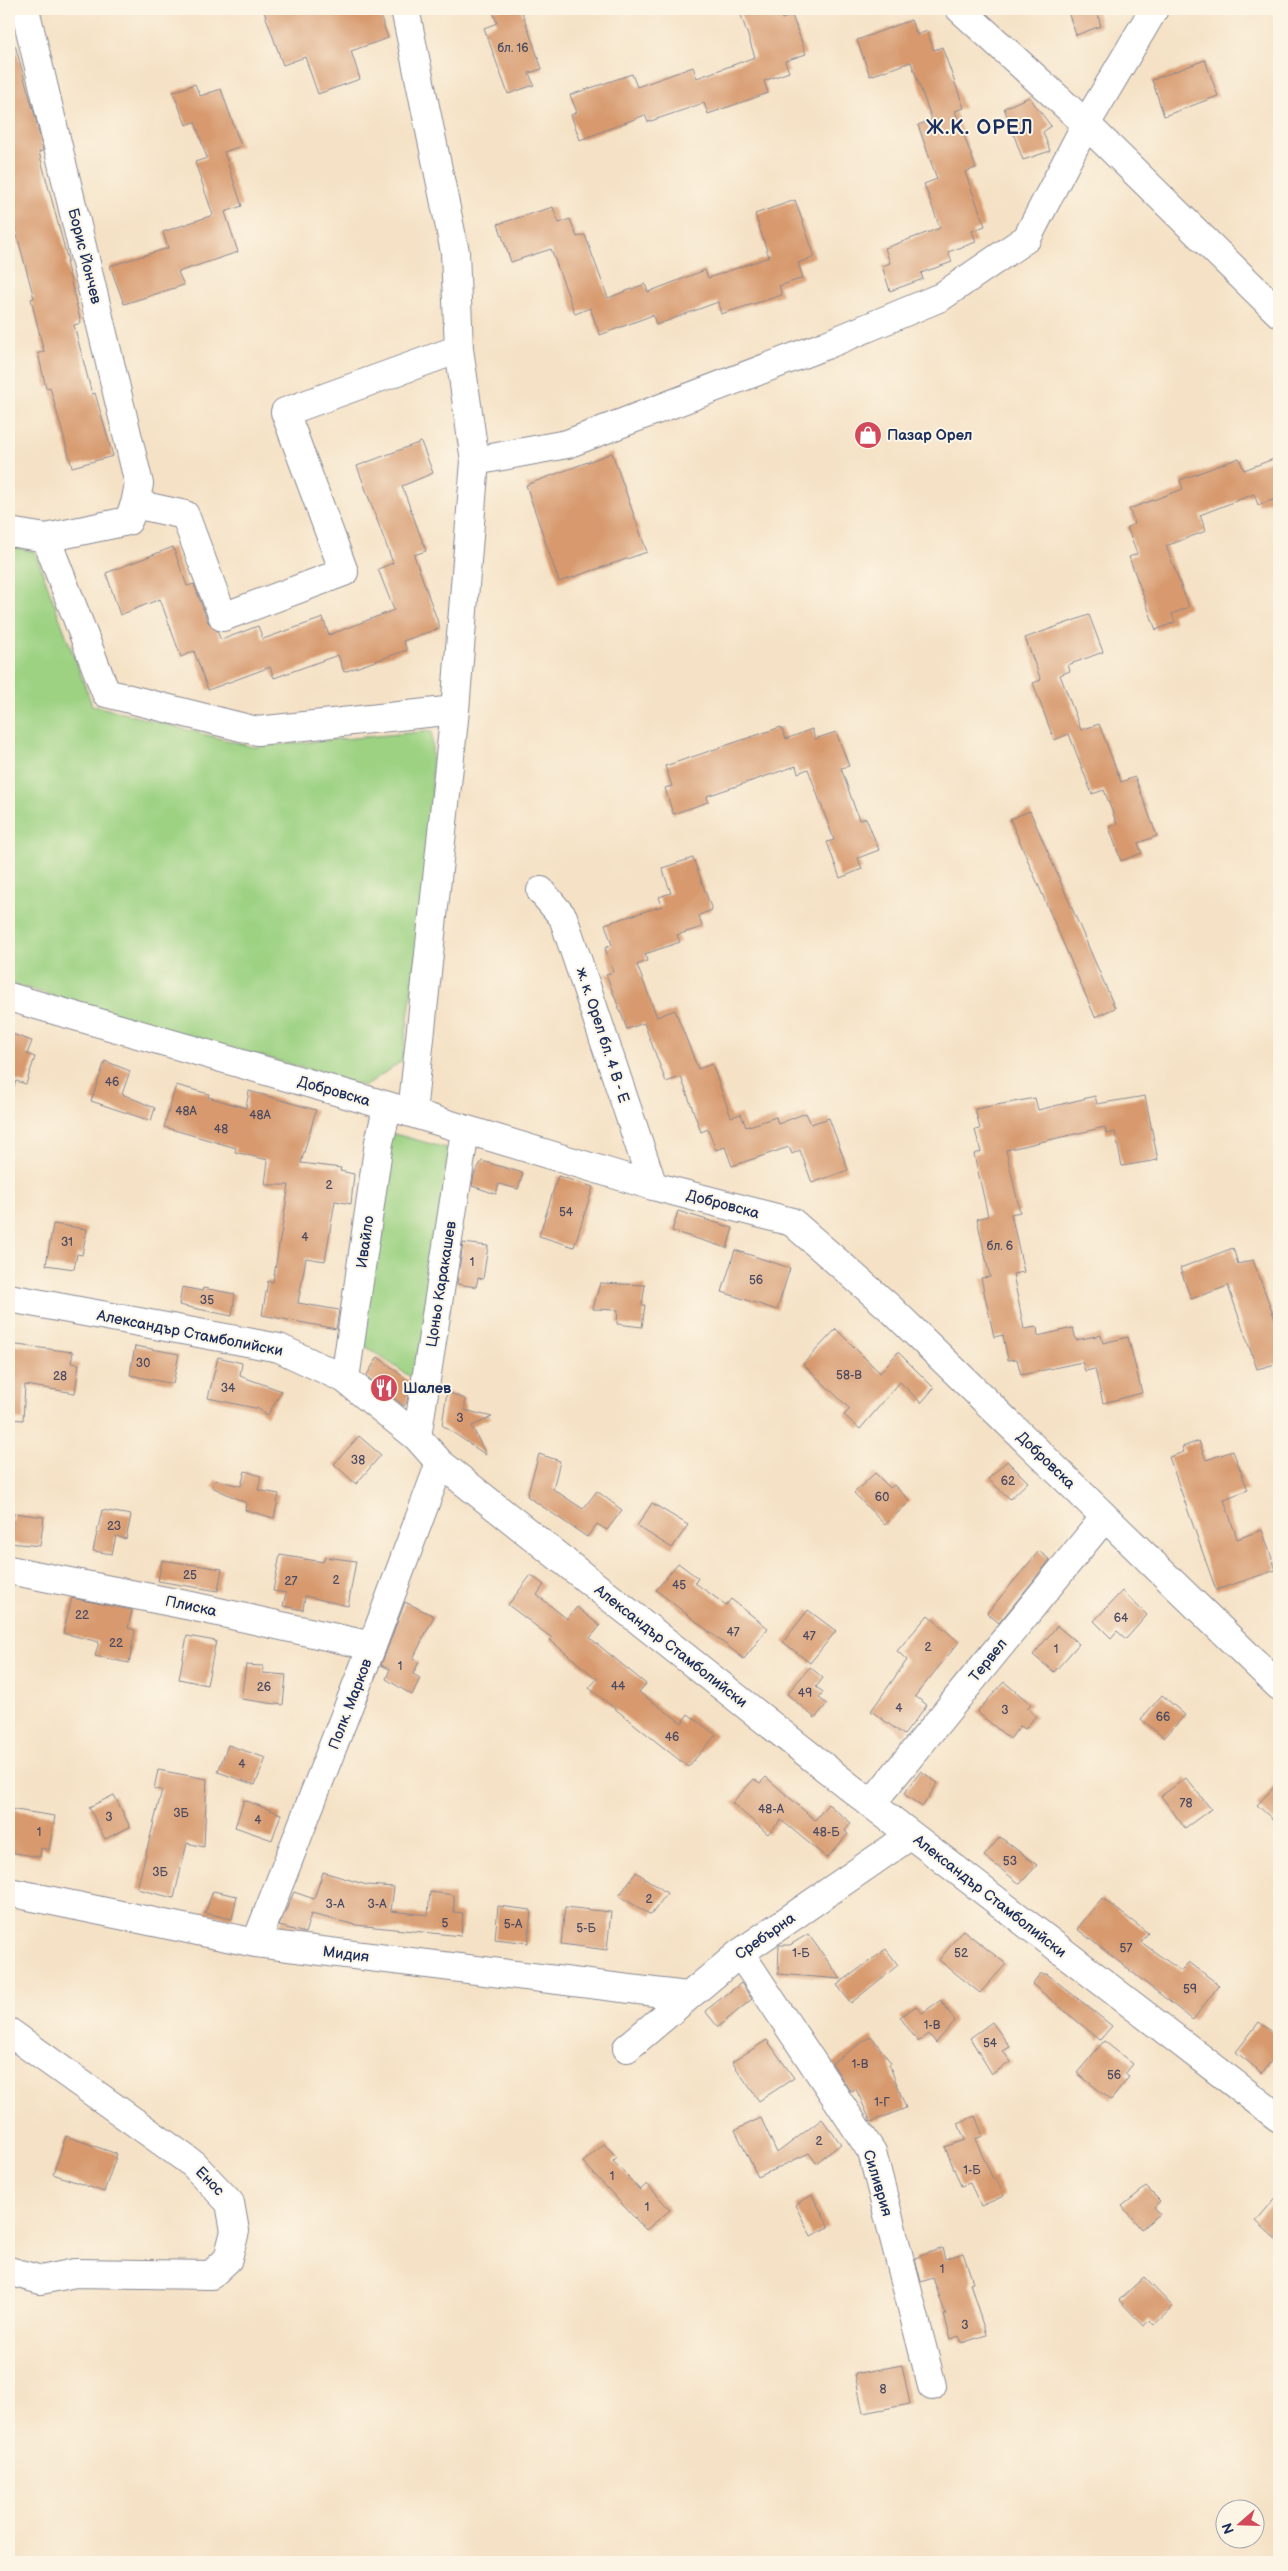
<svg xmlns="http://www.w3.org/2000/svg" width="1288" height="2571" viewBox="0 0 1288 2571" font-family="'Balsamiq Sans',sans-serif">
	<rect width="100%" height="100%" fill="#fcf5e5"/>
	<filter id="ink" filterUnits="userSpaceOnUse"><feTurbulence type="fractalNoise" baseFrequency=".02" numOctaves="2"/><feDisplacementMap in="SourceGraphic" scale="10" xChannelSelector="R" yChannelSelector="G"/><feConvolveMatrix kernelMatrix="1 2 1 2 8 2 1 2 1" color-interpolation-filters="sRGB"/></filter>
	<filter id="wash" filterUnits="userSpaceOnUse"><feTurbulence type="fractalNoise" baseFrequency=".0096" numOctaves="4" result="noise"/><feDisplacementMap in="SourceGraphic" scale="20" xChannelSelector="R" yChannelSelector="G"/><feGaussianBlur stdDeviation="1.12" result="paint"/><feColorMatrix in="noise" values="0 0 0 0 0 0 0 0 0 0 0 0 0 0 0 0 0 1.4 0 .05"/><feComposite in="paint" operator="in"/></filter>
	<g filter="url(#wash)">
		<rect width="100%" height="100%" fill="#f5e2c6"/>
		<!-- green -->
		<path fill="#9dd283" stroke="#5c8070" d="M9,546L35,552L92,705L253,747L432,731V847L402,1061L365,1086L9,983Z
			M387,1132L450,1149L418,1382L359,1342Z"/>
		<g id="blocks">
			<!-- building -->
			<path fill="#d7996d" d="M263,9H378L388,38L351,51L360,79L318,94L305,57L283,65Z
				M492,9H521L542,69L529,73L534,85L508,94L484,28L497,23Z
				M739,9H778L782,19L792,15L806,54L785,61L789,72L764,81L768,93L708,114L704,103L648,122L645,115L580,140L571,115L577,112L570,95L632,74L637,87L693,67L697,78L755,57Z
				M1067,9H1096L1101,26L1076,35Z
				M911,20L917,35L927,31L934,50L942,47L964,108L955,111L976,168L965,172L985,226L972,231L976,242L948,252L952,262L921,273L923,279L890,291L882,266L890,263L885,248L940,228L924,184L937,179L918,125L932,120L911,62L870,76L857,40Z
				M9,45H15L35,116L43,151L39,152L68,261L66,262L81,323L74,325L92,394L95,393L113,456L72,467L50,387L46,388L38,353L44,352L31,299L34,298L9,206Z
				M1205,60L1218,96L1164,116L1152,80Z
				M195,84L200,96L221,89L241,146L224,152L242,206L225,212L238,252L178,272L184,285L124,304L110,266L168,248L163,232L213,215L195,162L207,158L195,122L186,125L173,92Z
				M1029,97L1051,126L1043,132L1050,151L1023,160L1004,108Z
				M795,200L815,257L798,263L803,278L779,286L782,295L721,314L718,302L656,325L653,315L600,335L590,308L575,314L551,249L511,262L498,224L553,207L559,223L570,219L577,237L585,235L608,298L645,284L648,292L705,270L708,278L769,257L755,214Z
				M421,442L433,473L402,486L426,551L414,555L440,628L403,641L407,650L344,672L338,655L274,678L270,667L208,690L194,651L181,657L160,599L120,615L106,573L173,547L187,586L194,584L208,622L217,631L221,640L258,626L263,639L323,618L329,635L394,610L378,569L393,563L357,466Z
				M612,453L647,552L559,582L526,485Z
				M1279,457V498L1258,505L1254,494L1200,515L1206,531L1166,546L1189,607L1172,614L1175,622L1156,630L1129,557L1137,554L1127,527L1135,524L1129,509L1183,489L1180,480L1239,458L1244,470Z
				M1089,615L1103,652L1068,665L1070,671L1060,675L1081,730L1099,724L1121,782L1135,777L1157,836L1138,843L1142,853L1121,861L1109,827L1117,824L1104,790L1092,794L1069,734L1054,740L1033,683L1041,680L1025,638Z
				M781,727L786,739L812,729L815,739L836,732L849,766L841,768L859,820L866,818L879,850L858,858L862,869L840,878L827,842L834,840L808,769L798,773L796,766L707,796L708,802L673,814L665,788L672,786L665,766Z
				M1030,811L1115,1008L1095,1017L1010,819Z
				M693,858L712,910L699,915L702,927L677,935L680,942L645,954L647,961L637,965L657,1017L675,1010L698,1069L712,1064L731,1117L741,1114L746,1127L776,1117L778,1124L806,1113L811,1124L829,1118L848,1170L812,1183L800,1150L792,1154L789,1147L732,1166L725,1147L716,1150L708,1129L701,1132L681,1077L666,1082L644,1023L627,1029L606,974L613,972L605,948L612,945L605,924L662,906L659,897L671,893L662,868Z
				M9,1033L32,1041L27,1054L35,1057L26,1084L16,1081L10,1097Z
				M105,1061L130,1071L122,1094L155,1108L151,1121L91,1101Z
				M176,1085L209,1094L208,1097L246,1108L249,1091L316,1110L301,1163L341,1168L340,1171L354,1174L351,1204L335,1201L325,1261L306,1258L298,1303L339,1310L336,1329L262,1315L268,1281L273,1282L289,1185H265L268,1160L235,1152L236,1148L164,1127Z
				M1095,1096L1097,1104L1145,1096L1158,1160L1122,1166L1115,1132L1106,1134L1105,1127L1006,1150L1020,1212L1011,1214L1024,1272L1013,1274L1024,1329L1037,1327L1038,1336L1073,1328L1076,1340L1101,1335L1103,1343L1128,1337L1142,1393L1103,1403L1095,1369L1085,1371L1082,1362L1021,1375L1017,1359L1008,1360L1003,1335L994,1337L981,1278L990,1277L977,1219L988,1216L974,1154L981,1152L975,1130L980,1129L975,1109L1035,1098L1038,1110Z
				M482,1161L523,1173L518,1189L499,1184L496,1194L472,1186L474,1174Z
				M558,1176L593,1187L574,1247L539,1236Z
				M678,1211L733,1228L727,1248L672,1231Z
				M53,1224L87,1229L82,1255L77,1254L74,1269L46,1265Z
				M463,1243L488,1246L483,1279L478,1278L476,1287L457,1284Z
				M1233,1248L1238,1264L1253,1260L1279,1330V1363L1257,1369L1228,1286L1191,1299L1180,1268Z
				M735,1250L790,1268L777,1310L722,1292Z
				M600,1283L645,1285L642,1305H645L642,1327L617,1324L618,1310L593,1309Z
				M182,1287L202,1291L203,1288L235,1294L232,1316L179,1305Z
				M836,1329L880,1373L898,1352L934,1388L921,1403L900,1382L860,1429L844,1415L850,1409L803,1364Z
				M9,1344L73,1352L71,1363L79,1364L75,1393L25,1385L23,1420L9,1419Z
				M135,1346L179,1354L173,1384L130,1375Z
				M218,1357L242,1363L240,1376L282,1391L267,1416L259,1409L208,1398Z
				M378,1357L410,1382L407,1402L404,1406L366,1376Z
				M447,1392L465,1399V1410L492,1417L472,1426L486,1455L442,1425Z
				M359,1436L381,1455L356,1484L334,1464Z
				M1199,1441L1206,1460L1233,1451L1248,1490L1224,1499L1237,1539L1262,1530L1276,1570L1216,1590L1169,1457L1184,1452L1182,1447Z
				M539,1454L560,1461L553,1489L583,1509L597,1491L622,1510L607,1530L597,1524L587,1537L527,1496Z
				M1007,1461L1028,1482L1010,1499L988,1479Z
				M245,1471L261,1476L258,1490L279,1494L274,1518L245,1510L246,1503L212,1487L215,1480L241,1486Z
				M875,1473L890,1488L894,1485L910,1501L885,1525L854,1493Z
				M652,1503L688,1525L672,1548L637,1526Z
				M102,1510L131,1515L126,1539L116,1536L112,1554L93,1551Z
				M14,1513L44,1517L40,1546L10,1543Z
				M1039,1551L1050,1560L999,1623L987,1613Z
				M280,1555L323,1562L325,1557L356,1561L348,1606L305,1596L303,1610L283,1606L286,1593L273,1591Z
				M162,1560L222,1569L218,1591L158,1581Z
				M678,1563L698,1578L695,1583L726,1605L731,1599L768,1628L744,1659L656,1590Z
				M531,1575L544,1585L537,1595L567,1619L577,1607L600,1626L590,1638L646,1684L639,1692L682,1723L688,1714L716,1735L688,1767L589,1688L597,1679L550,1640L552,1638L508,1605Z
				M1122,1591L1147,1615L1126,1639L1117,1631L1111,1638L1094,1621Z
				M72,1598L132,1610L128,1628L135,1630L129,1663L95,1656L99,1642L63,1633Z
				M405,1602L434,1616L413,1659L419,1662L413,1674L420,1678L412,1695L386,1679L390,1669L381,1665Z
				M808,1610L836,1631L810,1663L783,1642Z
				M928,1615L959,1642L915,1696L927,1705L904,1735L871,1711L907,1660L897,1651Z
				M1057,1626L1079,1644L1054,1672L1033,1655Z
				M187,1636L216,1641L207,1685L179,1679Z
				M246,1665L263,1666V1673L286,1675L283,1705L241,1699Z
				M810,1667L823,1678L816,1687L823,1692L819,1698L827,1704L815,1718L787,1694Z
				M1004,1682L1031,1704L1027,1708L1036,1716L1025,1729L1020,1726L1010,1739L977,1712Z
				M1162,1695L1185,1715L1164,1738L1141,1719Z
				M228,1745L266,1758L255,1785L218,1772Z
				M158,1770L207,1779L204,1847L187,1843L174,1898L137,1889L162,1790L154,1789Z
				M921,1771L938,1783L922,1807L904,1794Z
				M766,1777L815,1820L828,1804L851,1823L845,1831L848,1834L827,1858L781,1820L768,1834L732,1803L754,1779L760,1783Z
				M1186,1778L1211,1809L1185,1828L1161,1796Z
				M1279,1782V1825L1257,1805Z
				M114,1795L130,1827L105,1839L89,1807Z
				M244,1800L281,1814L272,1840L235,1827Z
				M9,1809L55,1816L49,1850L41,1848L40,1857L9,1852Z
				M1000,1837L1037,1865L1020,1884L984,1856Z
				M323,1872L367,1885L394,1887L391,1911L428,1915L430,1892L454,1895V1912L463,1913L461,1936L356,1925L311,1914L305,1933L279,1926L294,1892L314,1899Z
				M636,1872L667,1893L651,1915L619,1896Z
				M213,1891L237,1896L232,1919L205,1913Z
				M1102,1898L1148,1933L1141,1942L1181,1971L1189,1962L1219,1985L1193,2020L1077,1929Z
				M498,1906L531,1910L528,1943L495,1939Z
				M565,1907L611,1912L607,1950L561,1944Z
				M963,1930L1006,1964L980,1993L939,1960Z
				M808,1934L841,1979L778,1974L779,1945H790Z
				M886,1949L898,1965L851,2003L837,1985Z
				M1040,1974H1047L1112,2026L1100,2040L1032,1984Z
				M741,1983L752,1999L718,2027L705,2011Z
				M941,2000L955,2021L936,2043L929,2034L918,2042L900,2017L916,2006L922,2013Z
				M992,2022L1010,2047L1003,2051L1011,2062L992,2074L970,2038Z
				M1259,2022L1279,2037V2051L1262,2073L1236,2052Z
				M871,2036L891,2063L889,2064L906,2108L871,2122L856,2089L850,2091L832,2063Z
				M767,2040L794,2078L759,2101L732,2062Z
				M1104,2041L1133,2064L1125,2074L1129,2077L1111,2100L1077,2073Z
				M975,2116L983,2136L975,2139L993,2179L996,2178L1004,2196L981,2206L970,2183L961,2186L945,2147L965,2140L958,2123Z
				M761,2118L777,2153L822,2119L841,2144L816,2163L809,2153L758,2177L735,2130Z
				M66,2136L117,2154L104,2192L53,2174Z
				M604,2144L617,2157L613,2161L640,2190L647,2184L670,2210L646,2230L583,2162Z
				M1146,2187L1160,2201L1154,2207L1160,2214L1141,2229L1122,2206Z
				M1279,2194V2242L1256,2221Z
				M812,2195L829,2227L811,2236L795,2205Z
				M942,2248L945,2259L963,2253L973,2282L970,2283L986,2335L962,2343L959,2336L951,2339L944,2315H946L933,2278L921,2282L915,2258Z
				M1144,2277L1173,2307L1154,2325L1149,2320L1144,2326L1119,2300Z
				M902,2365L910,2404L863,2413L855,2374Z"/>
		</g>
	</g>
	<g filter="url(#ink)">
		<use href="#blocks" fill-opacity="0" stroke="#888892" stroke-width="1"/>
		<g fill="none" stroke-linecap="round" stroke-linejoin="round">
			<!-- minor casing -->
			<g stroke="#888892" stroke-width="30">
				<path id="minor" d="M405,9L455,252L459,349L475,461L455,710L412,1113
					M960,9L1086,124L1279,313
					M475,461L567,444L826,345L941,297L1027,238L1086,124L1154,9
					M135,504L185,515L223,617L344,572L285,412L459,349
					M9,532L46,538L128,521L135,504L139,484L25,9
					M46,538L106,693L257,731L455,710
					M541,891L563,917L653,1186
					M9,997L388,1106L653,1186L792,1222L890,1308L1279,1686
					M9,1298L279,1348L345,1379L417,1437L440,1463L871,1804L1279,2118
					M345,1379L379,1142L388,1106
					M417,1437L465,1131
					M9,1570L191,1606L372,1646
					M871,1804L1105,1517
					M9,1892L256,1943L687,1996
					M256,1943L372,1646L440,1463
					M740,1953L872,2152L932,2386
					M9,2032L193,2164L230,2203L235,2231L228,2259L211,2275L75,2273L41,2280L9,2271
					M627,2048L740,1953L911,1835"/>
			</g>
			<!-- minor -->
			<use href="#minor" stroke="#fff" stroke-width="28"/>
		</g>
	</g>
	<!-- icons -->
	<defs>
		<g id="shop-disc" transform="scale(1.4375)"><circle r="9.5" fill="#d1495b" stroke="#fcf5e5"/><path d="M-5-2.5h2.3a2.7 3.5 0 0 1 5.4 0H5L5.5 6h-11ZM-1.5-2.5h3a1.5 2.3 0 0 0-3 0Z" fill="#fff"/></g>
		<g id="restaurant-disc" transform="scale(1.4375)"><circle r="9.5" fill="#d1495b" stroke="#fcf5e5"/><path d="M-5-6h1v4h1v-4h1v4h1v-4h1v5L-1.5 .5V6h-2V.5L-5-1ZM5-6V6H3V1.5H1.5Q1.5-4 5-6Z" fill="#fff"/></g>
	</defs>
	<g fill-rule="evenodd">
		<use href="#shop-disc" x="868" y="435"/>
		<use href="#restaurant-disc" x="384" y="1388"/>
	</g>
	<g text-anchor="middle" stroke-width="4" stroke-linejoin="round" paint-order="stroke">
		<!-- number labels -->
		<g font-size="12" fill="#4a4a62">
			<text x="513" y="52">бл. 16</text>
			<text x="112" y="1086">46</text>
			<text x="186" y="1115">48А</text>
			<text x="260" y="1119">48А</text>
			<text x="221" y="1133">48</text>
			<text x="329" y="1189">2</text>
			<text x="566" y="1216">54</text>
			<text x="305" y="1241">4</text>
			<text x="67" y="1246">31</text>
			<text x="1000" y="1250">бл. 6</text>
			<text x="472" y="1266">1</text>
			<text x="756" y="1284">56</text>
			<text x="207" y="1304">35</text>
			<text x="143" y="1367">30</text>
			<text x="849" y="1379">58-В</text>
			<text x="60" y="1380">28</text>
			<text x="228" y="1392">34</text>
			<text x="460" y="1422">3</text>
			<text x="358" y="1464">38</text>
			<text x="1008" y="1485">62</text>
			<text x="882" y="1501">60</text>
			<text x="114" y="1530">23</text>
			<text x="190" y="1579">25</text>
			<text x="336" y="1584">2</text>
			<text x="291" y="1585">27</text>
			<text x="679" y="1589">45</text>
			<text x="82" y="1619">22</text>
			<text x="1121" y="1622">64</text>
			<text x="733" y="1636">47</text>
			<text x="809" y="1640">47</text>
			<text x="116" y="1647">22</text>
			<text x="928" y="1651">2</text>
			<text x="1056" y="1653">1</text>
			<text x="400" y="1670">1</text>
			<text x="618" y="1690">44</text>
			<text x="264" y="1691">26</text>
			<text x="805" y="1697">49</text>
			<text x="899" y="1712">4</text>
			<text x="1005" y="1714">3</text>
			<text x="1163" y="1721">66</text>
			<text x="672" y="1741">46</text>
			<text x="242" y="1768">4</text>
			<text x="1186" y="1807">78</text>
			<text x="771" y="1813">48-А</text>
			<text x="181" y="1817">3Б</text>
			<text x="109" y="1821">3</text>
			<text x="258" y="1824">4</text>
			<text x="39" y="1836">1</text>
			<text x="826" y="1836">48-Б</text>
			<text x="1010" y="1865">53</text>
			<text x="160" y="1876">3Б</text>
			<text x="649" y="1903">2</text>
			<text x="335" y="1908">3-А</text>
			<text x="377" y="1908">3-А</text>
			<text x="445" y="1927">5</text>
			<text x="513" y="1928">5-А</text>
			<text x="586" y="1932">5-Б</text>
			<text x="1126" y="1952">57</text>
			<text x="801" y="1957">1-Б</text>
			<text x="961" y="1957">52</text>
			<text x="1190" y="1993">59</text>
			<text x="932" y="2029">1-В</text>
			<text x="990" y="2047">54</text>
			<text x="860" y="2068">1-В</text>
			<text x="1114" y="2079">56</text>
			<text x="882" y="2106">1-Г</text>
			<text x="819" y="2145">2</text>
			<text x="972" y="2174">1-Б</text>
			<text x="612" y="2180">1</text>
			<text x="647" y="2211">1</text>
			<text x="942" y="2273">1</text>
			<text x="965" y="2329">3</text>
			<text x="883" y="2393">8</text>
		</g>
		<!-- street labels -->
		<g font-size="15" fill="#1b2f5e" stroke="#fcf5e5">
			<text transform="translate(85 256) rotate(76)" y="5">Борис Йончев</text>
			<text transform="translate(603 1035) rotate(72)" y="5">ж. к. Орел бл. 4 В - Е</text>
			<text transform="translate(334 1091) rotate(16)" y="5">Добровска</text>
			<text transform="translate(723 1204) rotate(15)" y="5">Добровска</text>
			<text transform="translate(365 1242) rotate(-82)" y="5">Ивайло</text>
			<text transform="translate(441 1284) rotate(-81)" y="5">Цоньо Каракашев</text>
			<text transform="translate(190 1333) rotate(11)" y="5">Александър Стамболийски</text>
			<text transform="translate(1046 1460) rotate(44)" y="5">Добровска</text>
			<text transform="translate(191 1606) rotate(12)" y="5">Плиска</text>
			<text transform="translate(671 1646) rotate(38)" y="5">Александър Стамболийски</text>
			<text transform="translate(988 1660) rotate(-51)" y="5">Тервел</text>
			<text transform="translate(350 1704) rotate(-69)" y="5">Полк. Марков</text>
			<text transform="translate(990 1896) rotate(38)" y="5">Александър Стамболийски</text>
			<text transform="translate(765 1936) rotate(-35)" y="5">Сребърна</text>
			<text transform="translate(346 1954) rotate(7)" y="5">Мидия</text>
			<text transform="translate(210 2181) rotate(46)" y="5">Енос</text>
			<text transform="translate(878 2183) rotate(73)" y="5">Силиврия</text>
		</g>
		<!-- poi labels -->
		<g font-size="15" font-weight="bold" fill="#1b2f5e" stroke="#fcf5e5" text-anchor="start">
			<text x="887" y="440">Пазар Орел</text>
			<text x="403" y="1393">Шалев</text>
		</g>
		<!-- district labels -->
		<g font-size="20" font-weight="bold" letter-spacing="1" fill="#1b2f5e" stroke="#fcf5e5">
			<text x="980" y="134">Ж.К. ОРЕЛ</text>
		</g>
	</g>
	<!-- margin -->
	<rect width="1288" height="2571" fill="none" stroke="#fcf5e5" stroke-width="30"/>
	<!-- north arrow -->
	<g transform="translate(1240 2524) rotate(250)"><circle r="24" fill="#fcf5e5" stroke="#a2a6af"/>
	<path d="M0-4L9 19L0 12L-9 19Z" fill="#d1495b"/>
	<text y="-8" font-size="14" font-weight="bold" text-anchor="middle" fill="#1b2f5e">N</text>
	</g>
</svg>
